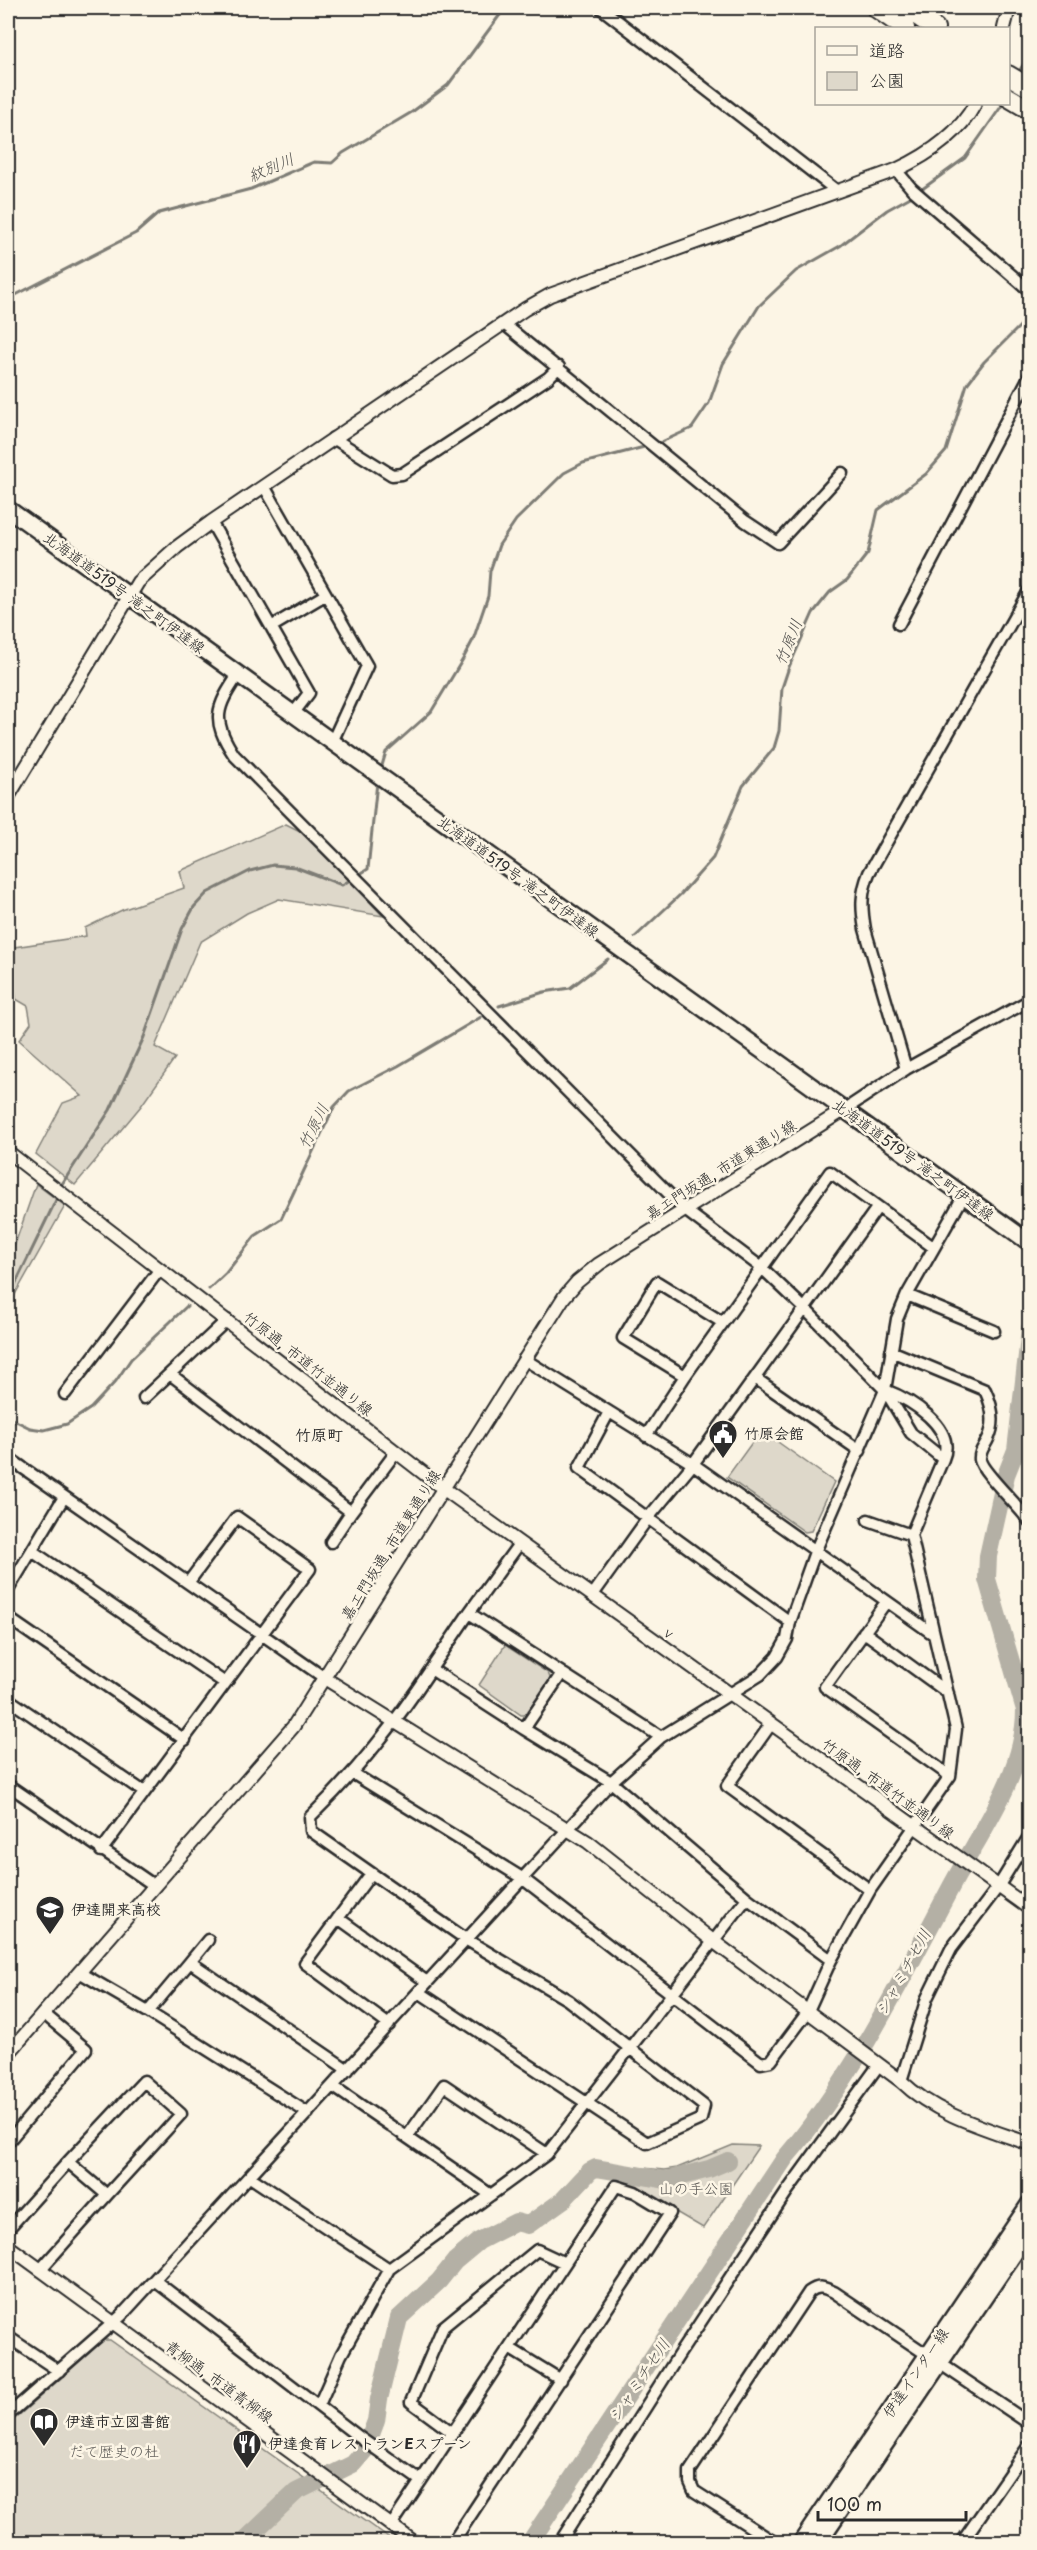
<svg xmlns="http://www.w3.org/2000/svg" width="1037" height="2550" viewBox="0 0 1037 2550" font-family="'Playpen Sans','Klee One',sans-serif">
	<rect width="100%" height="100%" fill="#fcf5e5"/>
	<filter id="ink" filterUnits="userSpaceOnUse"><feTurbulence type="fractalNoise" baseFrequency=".0167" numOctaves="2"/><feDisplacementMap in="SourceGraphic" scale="12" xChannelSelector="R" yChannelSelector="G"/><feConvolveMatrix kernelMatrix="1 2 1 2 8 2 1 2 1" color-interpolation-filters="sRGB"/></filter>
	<g filter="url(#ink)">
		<!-- green -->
		<path fill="#ded8ca" stroke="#84827a" stroke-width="1.5" d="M286,824L306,834L383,916L279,899L247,913L200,942L155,1047L175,1058L141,1106L75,1185L36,1154L63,1103L82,1096L19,1040L31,1023L28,1006L16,999L13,971L8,969V948L86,936L85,928L122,910L184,888L180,871Z
			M36,1184L65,1206L8,1307V1264Z
			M761,1430L834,1482L811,1531L805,1532L727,1477Z
			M505,1645L548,1673L551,1680L529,1715H521L479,1685Z
			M733,2145L759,2146L703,2228L630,2185L633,2167L664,2170L677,2168Z
			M104,2340H110L394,2542H8V2425Z"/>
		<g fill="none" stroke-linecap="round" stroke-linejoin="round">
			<!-- stream -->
			<path stroke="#7d7b74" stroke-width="3" d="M1018,73L1030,54
				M8,299L136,233L159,213L251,189L314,162L332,163L343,153L412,112L448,85L505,8
				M657,444L692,428L709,403L723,364L759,306L796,271L840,246L887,210L914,195L965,158L1003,104
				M381,769L386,752L431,712L463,659L473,640L488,596L490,571L499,545L516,520L564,473L583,463L648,446
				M635,937L681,894L713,858L743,786L774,748L779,731L782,688L789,667L813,613L830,592L847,580L868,553L878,510L926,474L946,451L967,384L984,362L1030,316
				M499,1006L544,992L570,988L608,959
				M62,1184L110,1110L144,1037L182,929L194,907L207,893L250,871L273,865L295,867L342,885L368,869L377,782
				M209,1289L226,1273L255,1236L281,1219L334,1107L349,1091L398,1066L481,1017
				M8,1299L57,1198
				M8,1417L30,1428L44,1430L67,1424L91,1408L116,1381L131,1359L187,1306"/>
			<!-- river -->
			<path stroke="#b4b0a5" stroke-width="18" d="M85,2542H100
				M243,2542L296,2492L353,2464L365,2450L376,2421L379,2399L399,2318L439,2281L455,2261L479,2241L516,2222L528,2225L563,2200L590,2171L596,2168L666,2180L709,2169L728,2161
				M530,2542L785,2158C854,2077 902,1979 952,1885C981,1831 1025,1773 1025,1710L987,1579L988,1556L1006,1475L1016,1450L1030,1329"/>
			<!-- minor casing -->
			<g stroke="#2b2b2b" stroke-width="15">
				<path id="minor" d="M601,8L837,191
					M896,170L912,189L1030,291
					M504,324L745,521L778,543L842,473
					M333,438L392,475L402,474L548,378L559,367
					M264,486L367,666L332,742
					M211,522L309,693L293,714
					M899,624L1030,375
					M271,627L325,595
					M238,675C216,708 211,720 234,755L685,1210L762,1268L805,1309L885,1390L911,1433L943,1459L911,1535L956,1729L950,1776L870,1890L727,1786L771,1724
					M906,1069L865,929C861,907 861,893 869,873L1030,589
					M844,1110L906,1069L1030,1000
					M907,1295L994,1331
					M891,1351L985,1390C992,1405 996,1423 988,1439C985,1446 979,1451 980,1460C982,1472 1020,1507 1030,1522
					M524,1359L693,1464L933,1634
					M170,1374L351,1512L396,1452
					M685,1376L623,1338L657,1282L722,1322
					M755,1378L860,1451
					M885,1390C909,1399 957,1427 943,1459
					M65,1394L160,1269
					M144,1398L227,1320
					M609,1412L579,1468L790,1622
					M646,1436L685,1376L830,1172L933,1247
					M8,1470L13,1461L326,1679
					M868,1520L911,1535
					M331,1542L351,1512
					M519,1544L469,1613L661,1737
					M32,1551L225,1683
					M8,1590L64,1497
					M592,1596L648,1518L693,1464L877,1208
					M886,1602L825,1687L950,1776
					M8,1618L185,1740
					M864,1632L948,1693
					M431,1669L469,1613
					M562,1673L524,1729L611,1782L747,1898L831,1960L870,1890
					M8,1699L144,1792
					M354,1774L522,1878L761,2063L771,2061L807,2013L831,1960
					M8,1785L155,1886
					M101,1851L310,1569L237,1517L188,1583
					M370,1875L305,1963L389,2025
					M338,1918L427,1982
					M190,1962L208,1940
					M79,1972L148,2012L308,2113
					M419,1992L647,2143L701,2119L704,2106L568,2000L467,1940L311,1831L310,1817C359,1769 394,1725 431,1669L524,1729
					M148,2012L190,1962L348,2070
					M901,2081L927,1998L951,1949L998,1887L1030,1835
					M334,2087L491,2195
					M407,2137L444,2085L547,2154
					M8,2142L86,2049L43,2013
					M68,2162L144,2081L181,2114L107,2195
					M250,2177L389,2269
					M8,2229L68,2162L107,2195L40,2270
					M154,2280L359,2437L421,2481
					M8,2337L59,2371
					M509,2348L561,2380
					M319,2405L341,2355L389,2269L547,2154L747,1898
					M8,2415L121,2316L611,1782L661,1737L760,1675L777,1657L787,1639L790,1622L815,1552L885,1390L897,1319L907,1295L964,1195
					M453,2433L411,2402L443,2327L537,2250L565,2263
					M391,2526L616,2186L635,2192L670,2213L453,2542
					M560,2542L680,2353L788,2190L878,2066
					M774,2542L694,2491L690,2482V2471L809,2292C818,2285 823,2287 834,2292L1030,2424
					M962,2542L1030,2444"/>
			</g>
			<!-- tertiary casing -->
			<g stroke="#2b2b2b" stroke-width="16">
				<path id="tertiary" d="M1004,28L1009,8
					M8,797L138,582L177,547L211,522L525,309L550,295L896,170C926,156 959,134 975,104
					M8,1152L444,1489L1030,1909
					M326,1679L588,1842L713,1941L901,2081C936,2115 985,2128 1030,2144
					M8,2054L293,1727L564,1297L577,1282L599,1264L844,1110
					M8,2246L414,2542"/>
			</g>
			<!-- secondary casing -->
			<g stroke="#2b2b2b" stroke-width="20">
				<path id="secondary" d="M8,509L1030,1243"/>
			</g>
			<!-- primary casing -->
			<g stroke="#2b2b2b" stroke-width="21">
				<path id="primary" d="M802,2542L1030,2204
					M818,2542L1030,2229"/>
			</g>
			<!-- motorway casing -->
			<g stroke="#2b2b2b" stroke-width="22">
				<path id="motorway" d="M876,8L905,28
					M906,8L935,28
					M1008,75L1030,88
					M1008,97L1030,110"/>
			</g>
			<!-- minor -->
			<use href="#minor" stroke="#fcf5e5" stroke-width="10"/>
			<!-- tertiary -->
			<use href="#tertiary" stroke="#fcf5e5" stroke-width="12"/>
			<!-- secondary -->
			<use href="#secondary" stroke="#fcf5e5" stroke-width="15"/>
			<!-- primary -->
			<use href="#primary" stroke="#fcf5e5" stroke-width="16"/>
			<!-- motorway -->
			<use href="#motorway" stroke="#fcf5e5" stroke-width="18"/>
		</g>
	</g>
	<!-- icons -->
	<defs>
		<g id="civic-pin" transform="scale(1.5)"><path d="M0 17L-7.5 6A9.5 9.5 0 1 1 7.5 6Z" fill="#2b2b2b" stroke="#fcf5e5"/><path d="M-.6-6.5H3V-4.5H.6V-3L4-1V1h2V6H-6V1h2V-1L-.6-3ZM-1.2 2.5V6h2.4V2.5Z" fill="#fff"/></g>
		<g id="school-pin" transform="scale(1.5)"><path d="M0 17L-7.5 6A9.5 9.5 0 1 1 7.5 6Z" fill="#2b2b2b" stroke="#fcf5e5"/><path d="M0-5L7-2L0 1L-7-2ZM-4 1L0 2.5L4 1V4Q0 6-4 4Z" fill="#fff"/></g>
		<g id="library-pin" transform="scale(1.5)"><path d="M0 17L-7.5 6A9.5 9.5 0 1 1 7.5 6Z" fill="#2b2b2b" stroke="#fcf5e5"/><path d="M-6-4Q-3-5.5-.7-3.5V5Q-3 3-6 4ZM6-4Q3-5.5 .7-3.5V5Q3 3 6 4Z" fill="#fff"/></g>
		<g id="restaurant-pin" transform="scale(1.5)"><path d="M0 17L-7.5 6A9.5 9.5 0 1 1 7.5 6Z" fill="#2b2b2b" stroke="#fcf5e5"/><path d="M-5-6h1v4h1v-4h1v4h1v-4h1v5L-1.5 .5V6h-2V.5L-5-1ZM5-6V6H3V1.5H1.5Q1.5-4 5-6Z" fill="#fff"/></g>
	</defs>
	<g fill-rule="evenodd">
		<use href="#civic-pin" x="723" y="1434"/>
		<use href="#school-pin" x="50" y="1910"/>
		<use href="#library-pin" x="44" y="2422"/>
		<use href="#restaurant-pin" x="247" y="2444"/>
	</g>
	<g text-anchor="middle" stroke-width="5" stroke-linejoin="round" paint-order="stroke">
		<!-- street labels -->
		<g font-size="15" fill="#2b2b2b" stroke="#fcf5e5">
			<text transform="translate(124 593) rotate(36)" y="5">北海道道519号 滝之町伊達線</text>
			<text transform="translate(518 877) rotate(36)" y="5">北海道道519号 滝之町伊達線</text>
			<text transform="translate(913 1160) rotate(36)" y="5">北海道道519号 滝之町伊達線</text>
			<text transform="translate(721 1170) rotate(-32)" y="5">嘉エ門坂通, 市道東通り線</text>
			<text transform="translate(308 1364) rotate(38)" y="5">竹原通, 市道竹並通り線</text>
			<text transform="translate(391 1545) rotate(-58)" y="5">嘉エ門坂通, 市道東通り線</text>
			<text transform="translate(669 1633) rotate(36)" y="5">ｖ</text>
			<text transform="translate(888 1789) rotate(36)" y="5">竹原通, 市道竹並通り線</text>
			<text transform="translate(916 2373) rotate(-56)" y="5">伊達インター線</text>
			<text transform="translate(219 2382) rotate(36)" y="5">青柳通, 市道青柳線</text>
		</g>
		<!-- poi labels -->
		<g font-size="15" font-weight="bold" fill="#2b2b2b" stroke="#fcf5e5" text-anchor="start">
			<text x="744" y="1439">竹原会館</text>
			<text x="71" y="1915">伊達開来高校</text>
			<text x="65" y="2427">伊達市立図書館</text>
			<text x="268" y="2449">伊達食育レストランEスプーン</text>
		</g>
		<!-- park labels -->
		<g font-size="15" fill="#585653" stroke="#fcf5e5">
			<text x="696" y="2194">山の手公園</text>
			<text x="114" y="2457">だて歴史の杜</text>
		</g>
		<!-- water labels -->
		<g font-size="16" font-style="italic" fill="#545350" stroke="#fcf5e5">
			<text transform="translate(271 167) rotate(-23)" y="6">紋別川</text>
			<text transform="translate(788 642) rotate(-68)" y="6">竹原川</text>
			<text transform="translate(313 1126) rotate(-63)" y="6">竹原川</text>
			<text transform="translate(903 1972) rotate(-61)" y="6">シャミチセ川</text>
			<text transform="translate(639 2380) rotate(-56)" y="6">シャミチセ川</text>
		</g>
		<!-- neighbourhood labels -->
		<g font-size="16" font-weight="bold" fill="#2b2b2b" stroke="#fcf5e5">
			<text x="319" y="1441">竹原町</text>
		</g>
	</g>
	<!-- margin -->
	<rect width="1037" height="2550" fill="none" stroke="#fcf5e5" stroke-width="30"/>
	<rect x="15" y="15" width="1007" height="2520" fill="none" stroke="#2b2b2b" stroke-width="2" filter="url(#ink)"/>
	<!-- legend -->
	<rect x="815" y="27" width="195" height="78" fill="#fcf5e5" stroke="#a8a49b" stroke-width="1.5"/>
	<rect x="827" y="46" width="30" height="9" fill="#fcf5e5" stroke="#a8a49b" stroke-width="1.5"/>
	<text x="869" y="57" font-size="18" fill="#2b2b2b">道路</text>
	<rect x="827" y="72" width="30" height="18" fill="#ded8ca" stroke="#a8a49b" stroke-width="1.5"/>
	<text x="869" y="87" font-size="18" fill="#2b2b2b">公園</text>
	<!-- scale -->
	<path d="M818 2511v9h148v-9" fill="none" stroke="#2b2b2b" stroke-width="3"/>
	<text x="827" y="2511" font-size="18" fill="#2b2b2b" stroke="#fcf5e5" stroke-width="4.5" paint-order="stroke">100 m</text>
</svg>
